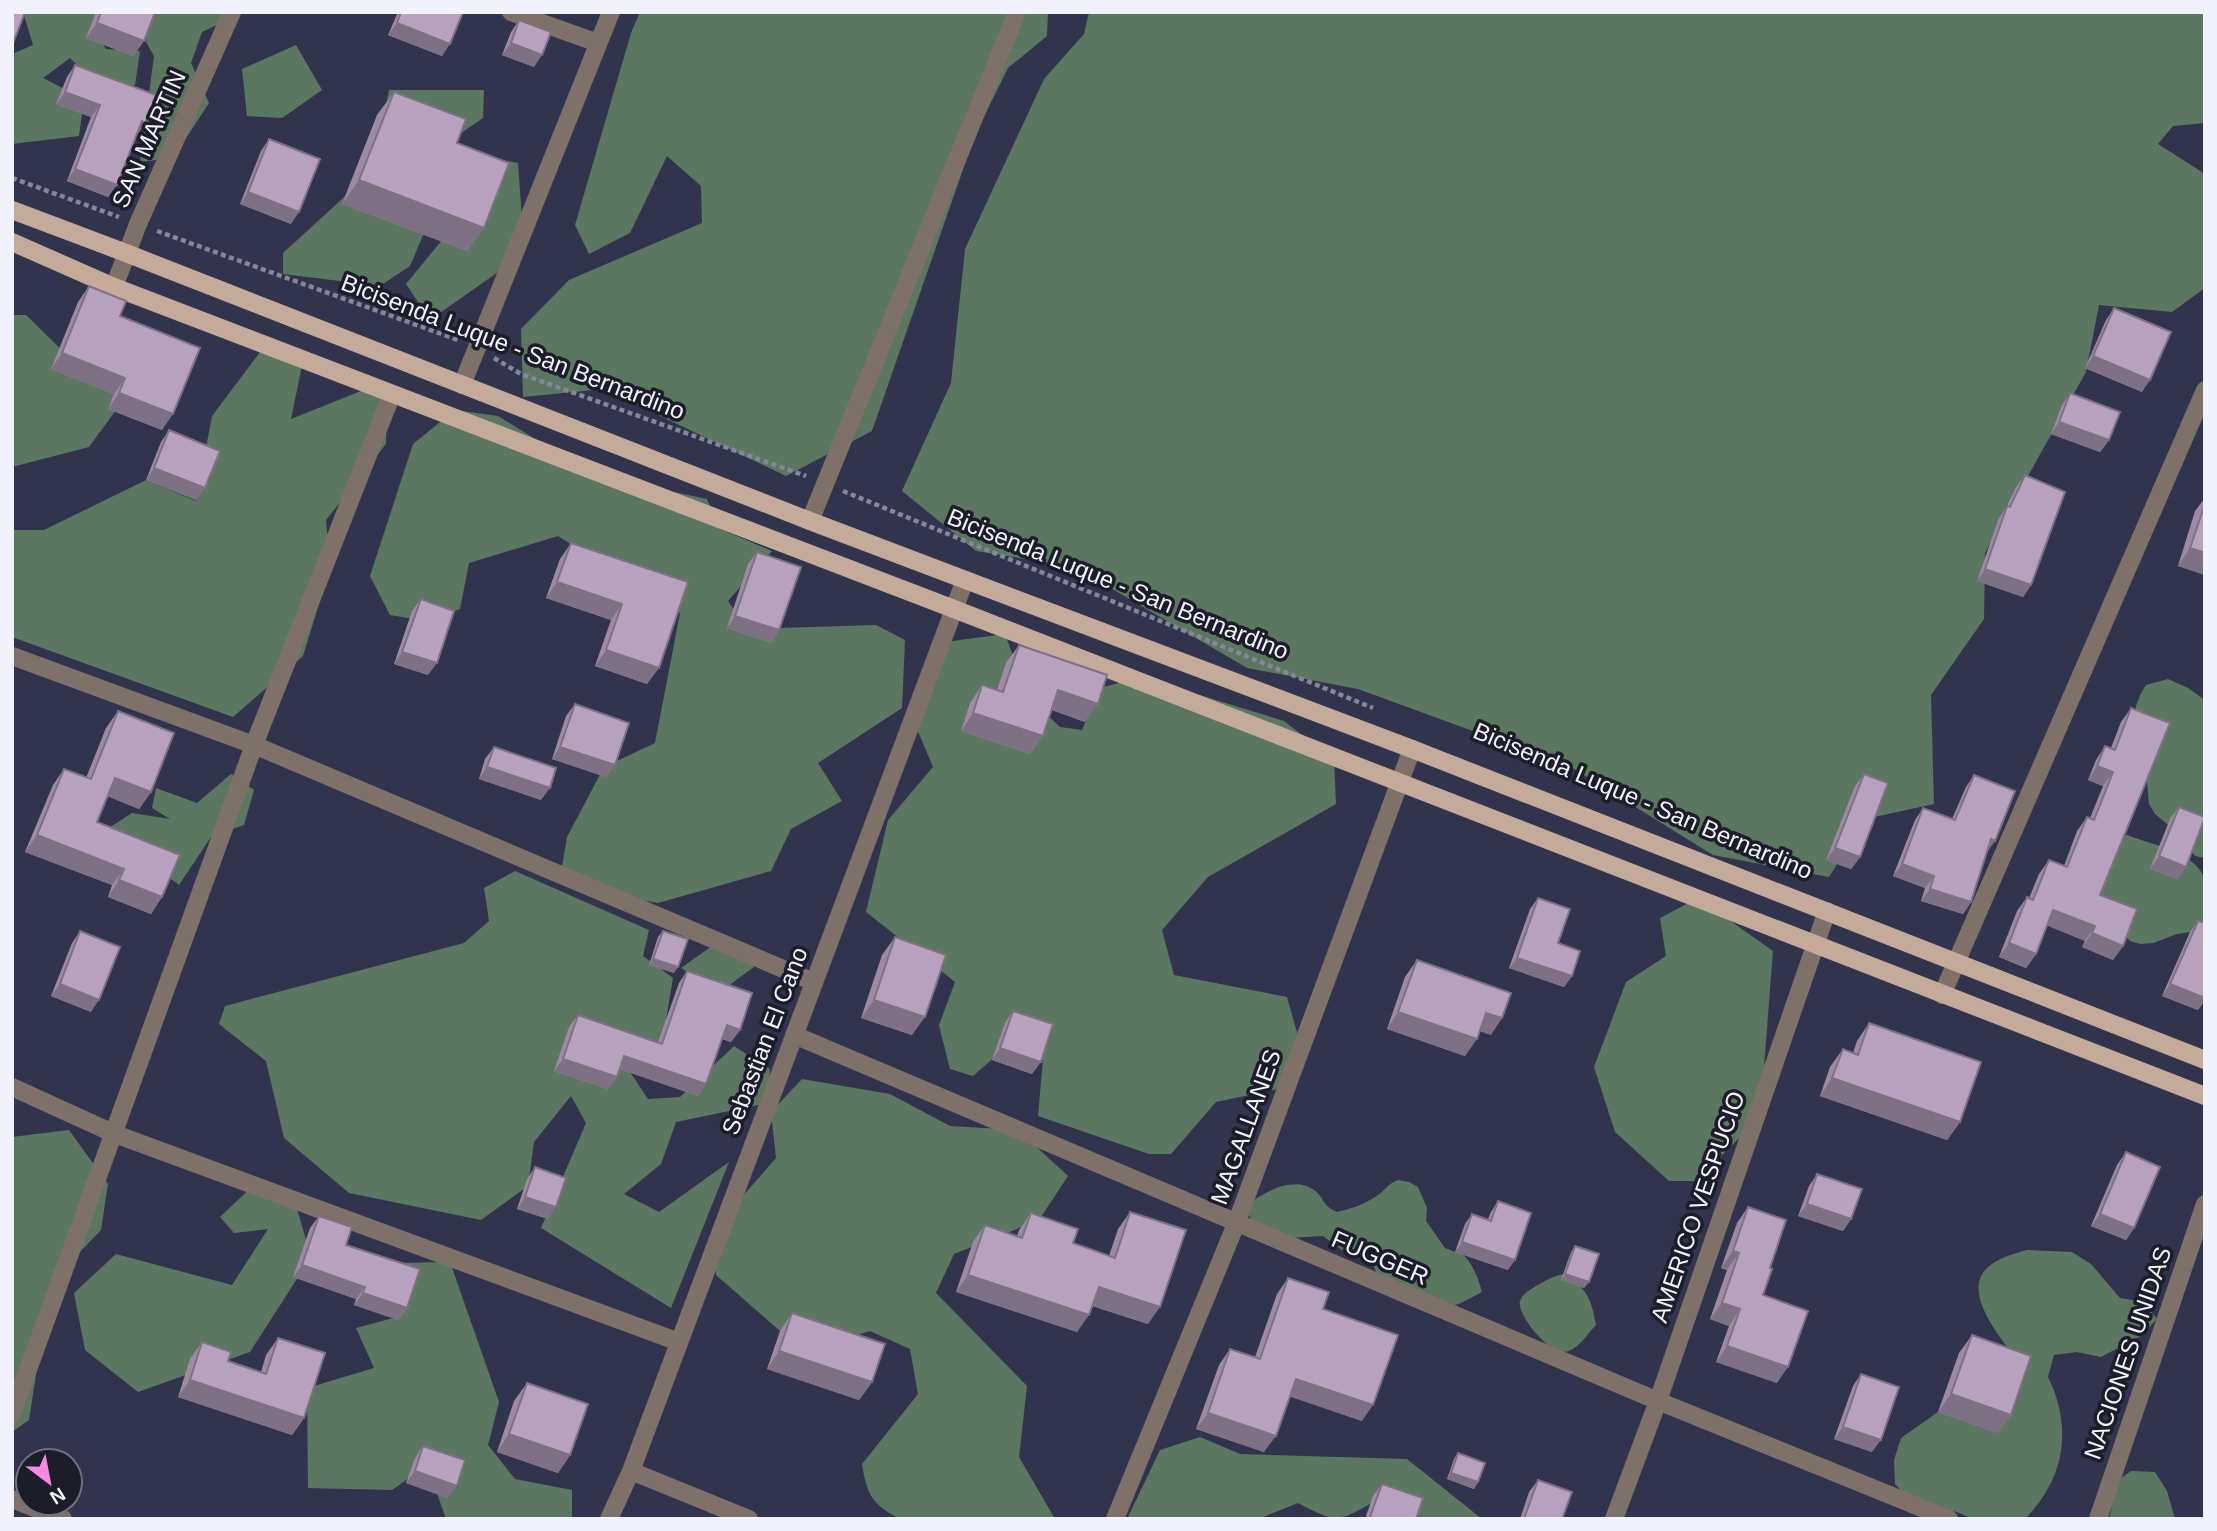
<svg xmlns="http://www.w3.org/2000/svg" width="2217" height="1531" viewBox="0 0 2217 1531" font-family="Helvetica,sans-serif">
	<rect width="100%" height="100%" fill="#32344d"/>
	<!-- forest -->
	<path fill="#5c7761" d="M23,12H100L94,30L106,49L140,51L135,85L103,90L70,58L43,78L84,99L79,136L12,144V54L33,45Z
		M155,12H244L202,32L191,63L209,103L173,158L140,162L154,56L137,26Z
		M640,12H1048L1047,36L1008,68L975,135L872,431L786,476L604,389L523,397L521,329L569,280L702,223L701,186L667,156L630,233L589,254L575,225L631,33Z
		M1089,12H2205V123L2173,126L2158,144L2205,174V288L2172,312L2099,305L2086,372L1985,553L1984,619L1931,695L1934,804L1865,819L1829,877L1713,855L1571,767L1358,689L1247,668L1075,567L976,551L902,491L951,383L965,249L1044,79L1084,34Z
		M296,45L322,90L282,118L247,116L242,69Z
		M389,90H484L483,118L435,151L379,140Z
		M469,154L518,163L523,233L508,265L430,320L406,284L469,207Z
		M353,189L435,207L410,266L380,286L283,274V253Z
		M12,315H26L73,361L130,391L89,447L12,467Z
		M267,343L304,356L291,419L371,387L387,400L386,444L326,520L330,568L303,656L233,717L12,637V530H44L146,480L196,501L212,416Z
		M455,410L498,416L594,475L707,499L720,529L772,551L728,601L747,629L876,625L905,640L902,708L818,763L842,801L791,829L771,871L658,903L577,889L561,872L567,837L604,767L655,743L680,613L558,536L469,563L460,609L426,621L390,615L370,576L413,444Z
		M1005,634L1028,697L1060,727L1082,730L1100,688L1141,677L1284,721L1334,760L1336,804L1208,877L1162,930L1174,975L1287,997L1300,1043L1283,1088L1216,1102L1171,1154H1149L1038,1116L1045,1037L1028,1028L973,1076L950,1069L939,1025L955,982L866,912L888,820L933,767L915,724L945,642Z
		M2168,679L2188,688L2205,700V858L2195,856L2173,829L2155,814L2149,804L2147,782L2136,763V706L2140,695L2146,685Z
		M231,774L254,790L244,825L211,837L179,885L106,830L132,813L170,819L152,808L156,788L197,803Z
		M2127,835C2151,845 2192,850 2204,877C2208,886 2205,925 2205,938L2190,932L2177,934L2153,943L2141,944L2130,941L2122,933L2094,895L2115,837Z
		M515,871L649,930L643,956L673,978L666,1020L721,1042L630,1072L648,1099L680,1097L734,1046L770,1069L768,1103L676,1122L661,1164L624,1194L659,1212L729,1162L671,1308L541,1228L586,1123L571,1096L534,1142L528,1186L481,1220L349,1193L284,1138L266,1061L219,1024L225,1006L464,943L489,921L484,888Z
		M1698,898L1773,951L1760,1118L1695,1181H1669L1615,1132L1594,1067L1626,982L1666,956L1660,918Z
		M726,936L754,967L721,991L681,968Z
		M802,1079L890,1094L950,1126L1018,1130L1068,1176L1039,1220L954,1254L936,1293L1027,1386L1019,1457L1055,1519H901C872,1505 867,1495 862,1464L918,1394L910,1349L870,1331L825,1345L780,1331L716,1275L714,1229L776,1158L771,1112Z
		M69,1130L108,1184L101,1230L50,1283L29,1420L12,1432V1137Z
		M1398,1180L1409,1182L1418,1187L1427,1208L1426,1221L1445,1248L1455,1252L1459,1251C1473,1263 1477,1275 1482,1292L1459,1304L1446,1307L1379,1278C1373,1268 1374,1258 1366,1248L1342,1250L1323,1236L1288,1238L1254,1225L1249,1215L1251,1202C1267,1191 1294,1176 1314,1190C1324,1197 1322,1206 1337,1212C1350,1209 1363,1205 1375,1197C1386,1191 1385,1185 1398,1180Z
		M257,1182L295,1202L311,1257L250,1352L138,1392L85,1350L74,1293L116,1254L232,1285L268,1229L234,1233L220,1217Z
		M2027,1250L2072,1252L2091,1264L2120,1298L2143,1302L2157,1319L2141,1336L2101,1357L2077,1352L2054,1355L2048,1377C2073,1428 2065,1478 2025,1519H1973L1957,1512L1911,1502L1895,1484L1894,1460L1901,1438L1938,1412H1998L2010,1351C1996,1331 1963,1291 1987,1268C1998,1258 2013,1254 2027,1250Z
		M450,1262L499,1402L488,1445L515,1479L572,1490V1519H446L427,1465L392,1490L308,1488L307,1388L374,1368L356,1328L397,1317L392,1263Z
		M1566,1274C1588,1291 1591,1298 1596,1325C1587,1334 1577,1352 1563,1352C1549,1353 1516,1314 1520,1301C1523,1293 1530,1290 1536,1286C1547,1280 1554,1275 1566,1274Z
		M1200,1437L1240,1454L1407,1459L1482,1519H1420L1414,1510L1377,1500C1338,1522 1338,1524 1298,1503L1258,1519H1127L1160,1450Z
		M2131,1471L2155,1472L2167,1491L2175,1519H2109L2112,1506V1484Z"/>
	<g fill="none" stroke-linecap="round" stroke-linejoin="round">
		<!-- path -->
		<path stroke="#858699" stroke-width="4.5" stroke-dasharray="5 3.5" stroke-linecap="butt" d="M12,178L119,217
			M157,231L458,340
			M494,358L521,374L806,476
			M843,491L1373,708"/>
		<!-- street -->
		<path stroke="#7e7169" stroke-width="18" d="M511,12L598,43
			M114,287L138,224L232,12
			M462,385L611,12
			M810,521L1017,12
			M12,656L254,745L814,982
			M1942,995L2205,390
			M794,1035L1658,1401L1949,1519
			M12,1087L115,1134L679,1342
			M12,1414L254,745L392,394
			M631,1471L749,1519
			M12,1499L63,1519
			M609,1519L631,1471L965,580
			M1115,1519L1236,1224L1412,749
			M1614,1519L1658,1401L1827,911
			M2098,1519L2205,1204"/>
		<!-- primary -->
		<path stroke="#c4ab99" stroke-width="18" d="M12,210L126,253L810,521L1412,749L2205,1060
			M12,242L114,287L954,609L2205,1096"/>
	</g>
	<!-- wall -->
	<path fill="#9d8ba2" d="M96,12H155L144,41L133,56L86,38Z
		M398,12H463L442,56L388,35Z
		M519,20L534,67L502,55L511,32Z
		M75,65L136,135L108,197L67,181L91,117L56,104L67,77Z
		M394,92L457,143L484,228L467,251L342,204L377,115Z
		M269,139L291,224L240,204L261,151Z
		M89,286L120,316L162,430L108,409L114,394L51,369L78,302Z
		M2114,308L2142,392L2085,368L2106,320Z
		M2070,393L2109,440L2100,452L2051,434L2062,405Z
		M169,430L196,500L146,480L161,442Z
		M2025,475L2031,585L2023,597L1977,581L1999,518L2007,506L2016,487Z
		M2205,498V575L2178,566L2195,511Z
		M571,543L688,582L647,684L595,666L611,620L546,598L560,559Z
		M757,552L779,630L771,643L727,628L748,564Z
		M421,599L428,675L394,664L412,611Z
		M1019,645L1085,722L1052,710L1043,736L1030,754L961,731L970,703L982,685L997,690L1006,663Z
		M575,704L606,777L552,759L566,716Z
		M2131,708L2100,895L2123,946L2113,960L2082,947L2085,941L2047,925L2036,954L2026,968L1999,957L2017,911L2027,897L2029,898L2039,874L2049,860L2064,866L2077,831L2087,817L2090,818L2103,786L2088,780L2096,760L2105,746L2111,748L2121,722Z
		M118,711L151,792L139,809L108,796L97,822L162,897L151,914L108,897L112,885L25,852L53,785L64,769L86,778L106,728Z
		M494,747L541,800L479,779L485,759Z
		M1864,774L1860,857L1851,869L1826,860L1855,786Z
		M1974,775L1995,841L1987,852L1971,902L1963,914L1921,901L1925,888L1893,876L1915,820L1923,808L1952,819L1966,787Z
		M2179,807L2186,867L2177,879L2150,869L2170,819Z
		M1538,898L1572,976L1564,987L1509,968L1530,909Z
		M2198,921L2205,923V1000L2198,1010L2162,996L2190,932Z
		M80,931L91,1012L51,996L72,943Z
		M663,931L674,973L649,965L658,937Z
		M895,937L912,1035L861,1018L882,955Z
		M1417,960L1491,1035L1480,1031L1465,1056L1387,1029L1405,977Z
		M687,971L740,1030L731,1042L722,1039L706,1084L698,1096L620,1069L617,1077L608,1089L554,1071L569,1027L578,1015L658,1042L679,983Z
		M1013,1011L1032,1074L992,1060L1005,1023Z
		M1869,1023L1960,1122L1947,1140L1820,1096L1830,1067L1843,1049L1853,1053L1857,1041Z
		M2126,1152L2134,1228L2126,1240L2091,1226L2117,1165Z
		M535,1167L548,1219L517,1209L527,1179Z
		M1817,1174L1851,1219L1843,1231L1798,1216L1809,1186Z
		M1498,1201L1508,1270L1455,1252L1465,1224L1472,1214L1488,1219L1491,1212Z
		M1748,1207L1770,1268L1763,1295L1777,1383L1716,1362L1729,1326L1710,1319L1727,1270L1721,1268L1737,1223Z
		M1130,1212L1148,1324L1092,1306L1077,1332L956,1292L973,1242L985,1225L1017,1236L1019,1230L1031,1213L1073,1243L1109,1256L1118,1229Z
		M319,1216L407,1308L398,1320L354,1305L356,1299L293,1277L310,1228Z
		M1575,1246L1589,1282L1584,1288L1561,1280L1571,1252Z
		M1288,1278L1323,1309L1362,1421L1290,1396L1264,1452L1196,1429L1219,1365L1230,1349L1255,1357L1277,1294Z
		M792,1313L872,1382L859,1400L767,1369L780,1331Z
		M1972,1335L1998,1433L1938,1412L1959,1353Z
		M278,1338L304,1418L292,1435L178,1397L190,1359L202,1342L228,1361L261,1372L266,1355Z
		M1861,1374L1872,1452L1834,1439L1853,1386Z
		M527,1383L570,1455L558,1473L497,1452L514,1401Z
		M423,1446L448,1498L406,1483L415,1458Z
		M1458,1453L1478,1482L1474,1489L1447,1479L1454,1459Z
		M1538,1480L1562,1519H1520L1529,1492Z
		M1382,1484L1416,1519H1365L1373,1496Z"/>
	<!-- shaded-wall -->
	<path fill="#7f7184" d="M97,23L144,41L133,56L86,38Z
		M397,23L450,44L442,56L388,35Z
		M511,43L542,55L534,67L502,55Z
		M65,92L100,105L91,117L56,104Z
		M142,121L145,123L137,135Z
		M75,169L117,185L108,197L67,181Z
		M359,180L484,228L467,251L342,204Z
		M248,192L299,212L291,224L240,204Z
		M62,353L125,378L114,394L51,369Z
		M2093,356L2150,380L2142,392L2085,368Z
		M119,393L173,414L162,430L108,409Z
		M2059,422L2109,440L2100,452L2051,434Z
		M154,468L205,488L196,500L146,480Z
		M2190,548L2205,553V575L2178,566Z
		M1985,569L2031,585L2023,597L1977,581Z
		M557,582L622,604L611,620L546,598Z
		M735,616L779,630L771,643L727,628Z
		M606,650L659,668L647,684L595,666Z
		M402,652L437,663L428,675L394,664Z
		M1058,690L1098,704L1085,722L1046,708Z
		M973,713L1043,736L1030,754L961,731Z
		M560,747L615,765L606,777L552,759Z
		M2097,766L2113,772L2103,786L2088,780Z
		M487,767L550,788L541,800L479,779Z
		M115,778L151,792L139,809L104,795Z
		M37,835L124,869L112,885L25,852Z
		M1991,839L1995,841L1986,853Z
		M1835,848L1860,857L1851,869L1826,860Z
		M2159,856L2186,867L2177,879L2150,869Z
		M1902,864L1934,876L1925,888L1893,876Z
		M119,880L162,897L151,914L108,897Z
		M1930,889L1971,902L1963,914L1921,901Z
		M2053,910L2095,926L2085,941L2043,924Z
		M2092,933L2123,946L2113,960L2082,947Z
		M2009,943L2036,954L2026,968L1999,957Z
		M1517,958L1572,976L1564,987L1509,968Z
		M653,959L678,967L674,973L649,965Z
		M60,984L99,1000L91,1012L51,996Z
		M2170,984L2205,995V1000L2198,1010L2162,996Z
		M874,1000L925,1017L912,1035L861,1018Z
		M1398,1012L1477,1039L1465,1056L1387,1029Z
		M1486,1013L1502,1018L1491,1035L1474,1029Z
		M727,1025L740,1030L731,1042L719,1038Z
		M1000,1048L1041,1062L1032,1074L992,1060Z
		M624,1056L706,1084L698,1096L616,1068Z
		M563,1059L617,1077L608,1089L554,1071Z
		M1832,1078L1960,1122L1947,1140L1820,1096Z
		M525,1197L556,1207L548,1219L517,1209Z
		M1807,1204L1851,1219L1843,1231L1798,1216Z
		M2100,1214L2134,1228L2126,1240L2091,1226Z
		M1462,1242L1515,1260L1508,1270L1455,1252Z
		M1733,1251L1739,1253L1727,1270L1721,1268Z
		M302,1265L365,1287L356,1299L293,1277Z
		M1565,1274L1589,1282L1584,1288L1561,1280Z
		M968,1275L1089,1315L1077,1332L956,1292Z
		M1099,1287L1160,1307L1148,1324L1087,1304Z
		M363,1293L407,1308L398,1320L354,1305Z
		M1722,1303L1740,1309L1729,1326L1710,1319Z
		M1727,1346L1788,1367L1777,1383L1716,1362Z
		M779,1351L872,1382L859,1400L767,1369Z
		M1296,1379L1373,1405L1362,1421L1285,1395Z
		M190,1380L304,1418L292,1435L178,1397Z
		M1951,1394L2011,1415L1998,1433L1938,1412Z
		M1208,1413L1276,1436L1264,1452L1196,1429Z
		M1843,1427L1881,1440L1872,1452L1834,1439Z
		M509,1434L570,1455L558,1473L497,1452Z
		M415,1471L457,1486L448,1498L406,1483Z
		M1451,1473L1478,1482L1474,1489L1447,1479Z"/>
	<!-- building -->
	<path fill="#b6a2bc" stroke="#7f7184" stroke-width="2" d="M12,12H25L12,46Z
		M101,12H155L144,41L97,23Z
		M401,12H463L450,44L397,23Z
		M519,20L551,32L542,55L511,43Z
		M75,65L156,95L145,123L142,121L117,185L75,169L100,105L65,92Z
		M394,92L466,119L457,143L509,163L484,228L359,180Z
		M269,139L320,159L299,212L248,192Z
		M89,286L126,301L120,316L200,348L173,414L119,393L125,378L62,353Z
		M2114,308L2171,332L2150,380L2093,356Z
		M2070,393L2120,412L2109,440L2059,422Z
		M169,430L220,451L205,488L154,468Z
		M2025,475L2065,492L2031,585L1985,569L2007,506L2010,507Z
		M2205,504V553L2190,548Z
		M571,543L688,582L659,668L606,650L622,604L557,582Z
		M757,552L801,567L779,630L735,616Z
		M421,599L454,611L437,663L402,652Z
		M1019,645L1107,675L1098,704L1058,690L1043,736L973,713L982,685L1003,692Z
		M575,704L629,723L615,765L560,747Z
		M2131,708L2170,723L2100,895L2137,909L2123,946L2092,933L2095,926L2053,910L2036,954L2009,943L2027,897L2033,900L2049,860L2067,867L2087,817L2094,820L2113,772L2097,766L2105,746L2115,750Z
		M118,711L174,733L151,792L115,778L97,822L180,855L162,897L119,880L124,869L37,835L64,769L91,779Z
		M494,747L556,768L550,788L487,767Z
		M1864,774L1888,783L1860,857L1835,848Z
		M1974,775L2015,791L1995,841L1991,839L1971,902L1930,889L1934,876L1902,864L1923,808L1955,820Z
		M2179,807L2205,817L2186,867L2159,856Z
		M1538,898L1570,909L1558,943L1580,951L1572,976L1517,958Z
		M2198,921L2205,923V998L2170,984Z
		M80,931L120,947L99,1000L60,984Z
		M663,931L688,939L678,967L653,959Z
		M895,937L946,955L925,1017L874,1000Z
		M1417,960L1511,993L1502,1018L1486,1013L1477,1039L1398,1012Z
		M687,971L752,993L740,1030L727,1025L706,1084L624,1056L617,1077L563,1059L578,1015L662,1044Z
		M1013,1011L1053,1024L1041,1062L1000,1048Z
		M1869,1023L1981,1062L1960,1122L1832,1078L1843,1049L1858,1055Z
		M2126,1152L2160,1167L2134,1228L2100,1214Z
		M535,1167L566,1178L556,1207L525,1197Z
		M1817,1174L1862,1189L1851,1219L1807,1204Z
		M1498,1201L1531,1213L1515,1260L1462,1242L1472,1214L1491,1221Z
		M1748,1207L1786,1220L1770,1268L1772,1269L1763,1295L1808,1311L1788,1367L1727,1346L1740,1309L1722,1303L1739,1253L1733,1251Z
		M1130,1212L1186,1230L1160,1307L1099,1287L1089,1315L968,1275L985,1225L1022,1238L1031,1213L1078,1229L1073,1243L1115,1258Z
		M319,1216L352,1227L346,1245L420,1269L407,1308L363,1293L365,1287L302,1265Z
		M1575,1246L1599,1254L1589,1282L1565,1274Z
		M1288,1278L1329,1292L1323,1309L1398,1335L1373,1405L1296,1379L1276,1436L1208,1413L1230,1349L1260,1359Z
		M792,1313L885,1344L872,1382L779,1351Z
		M1972,1335L2031,1356L2011,1415L1951,1394Z
		M278,1338L325,1353L304,1418L190,1380L202,1342L231,1352L228,1361L266,1374Z
		M1861,1374L1899,1387L1881,1440L1843,1427Z
		M527,1383L588,1404L570,1455L509,1434Z
		M423,1446L465,1460L457,1486L415,1471Z
		M1458,1453L1485,1463L1478,1482L1451,1473Z
		M1538,1480L1572,1492L1562,1519H1524Z
		M1382,1484L1423,1498L1416,1519H1376L1370,1517Z"/>
	<g text-anchor="middle" stroke-width="7" stroke-linejoin="round" paint-order="stroke">
		<!-- street labels -->
		<g font-size="24" fill="#f1f2fc" stroke="#1c1d29">
			<text transform="translate(149 139) rotate(-66)" y="8">SAN MARTIN</text>
			<text transform="translate(513 347) rotate(21)" y="8">Bicisenda Luque - San Bernardino</text>
			<text transform="translate(1118 584) rotate(22)" y="8">Bicisenda Luque - San Bernardino</text>
			<text transform="translate(1643 801) rotate(23)" y="8">Bicisenda Luque - San Bernardino</text>
			<text transform="translate(765 1041) rotate(-69)" y="8">Sebastian El Cano</text>
			<text transform="translate(1246 1127) rotate(-70)" y="8">MAGALLANES</text>
			<text transform="translate(1698 1207) rotate(-71)" y="8">AMERICO VESPUCIO</text>
			<text transform="translate(1380 1258) rotate(23)" y="8">FUGGER</text>
			<text transform="translate(2128 1353) rotate(-71)" y="8">NACIONES UNIDAS</text>
		</g>
	</g>
	<!-- border -->
	<rect width="2217" height="1531" fill="none" stroke="#f1f2fc" stroke-width="28"/>
	<!-- north arrow -->
	<g transform="translate(49 1482) rotate(148)"><circle r="33" fill="#1c1d29" stroke="#71727d" stroke-width="2"/>
	<path d="M0-5L12 26L0 18L-12 26Z" fill="#fb87e5"/>
	<text y="-10" font-size="19" font-weight="bold" text-anchor="middle" fill="#f1f2fc">N</text>
	</g>
</svg>
